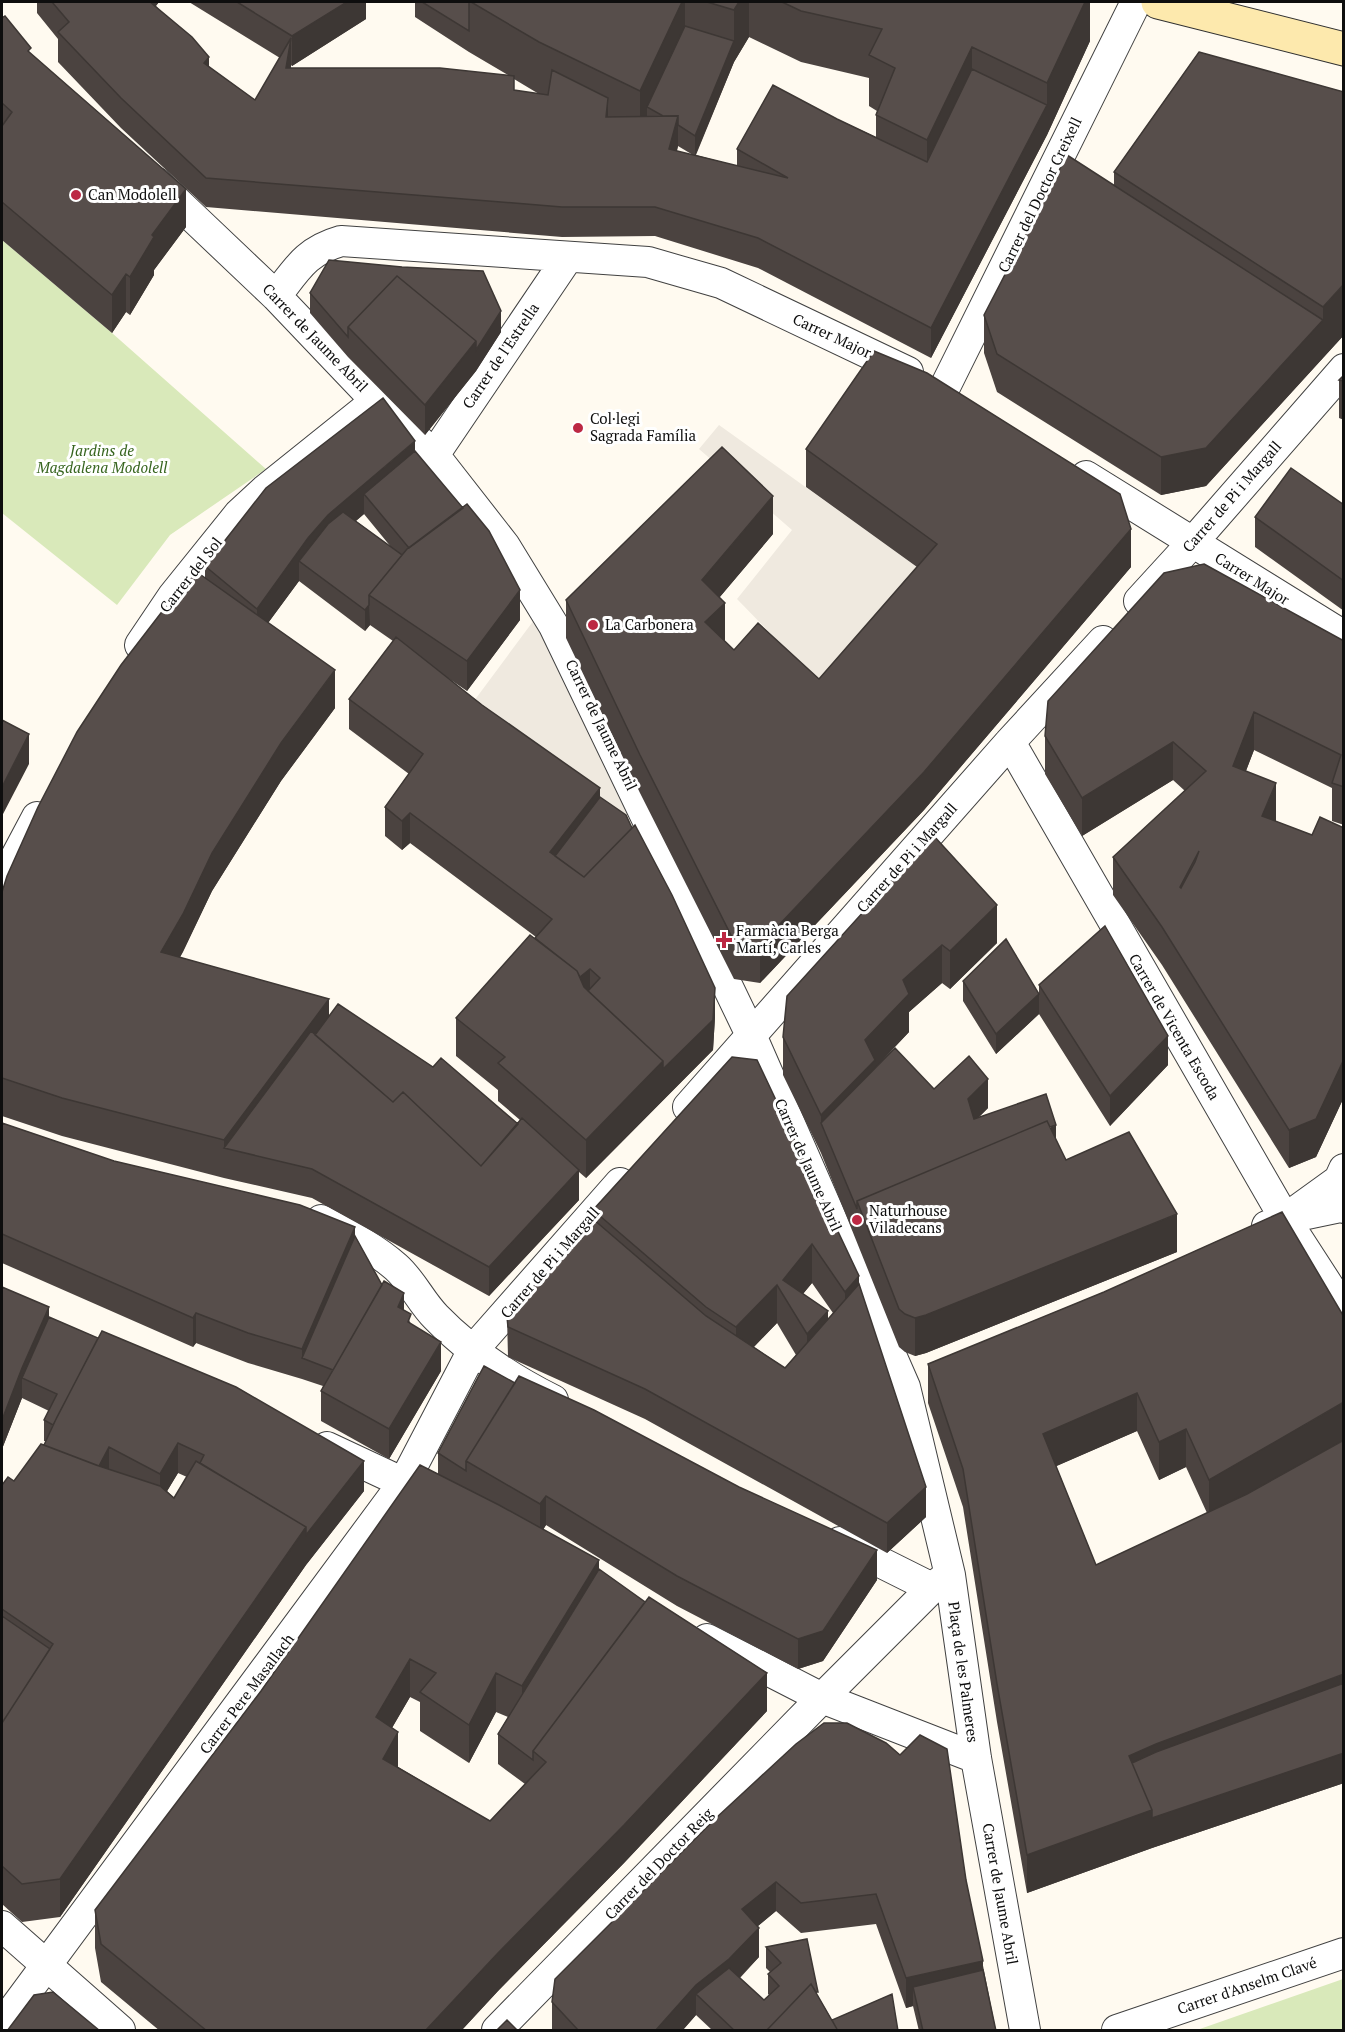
<svg xmlns="http://www.w3.org/2000/svg" width="1345" height="2032" viewBox="0 0 1345 2032" font-family="'PT Serif',serif">
	<rect width="100%" height="100%" fill="#fffaf0"/>
	<!-- green -->
	<path fill="#d9e9ba" d="M2,240L112,333L266,469L170,535L117,605L2,513Z
		M1343,1979V2030H1197Z"/>
	<!-- plaza -->
	<path fill="#efe9df" d="M719,425L928,575L821,685L737,599L792,530L699,449Z
		M537,616L639,825L471,705Z"/>
	<g fill="none" stroke-linecap="round" stroke-linejoin="round">
		<!-- street casing -->
		<g stroke="#414141" stroke-width="32">
			<path id="street" d="M157,183L276,296L376,401L434,455L505,546L554,626L751,1035L905,1387L950,1575L976,1758L1025,2030
				M276,296C297,269 306,251 341,241L648,262L721,283L908,372
				M944,389L1136,2
				M434,455L568,257
				M1086,476L1344,636
				M1139,601L1193,542L1344,369
				M140,645L173,596L239,514L265,490L376,401
				M1010,742L1285,1219L1344,1310
				M2,883L37,817
				M688,1107L1010,742L1103,641
				M1297,1216L1340,1207L1344,1208
				M321,1220C347,1234 373,1247 396,1267C412,1281 421,1302 436,1317C469,1351 511,1379 553,1400
				M1267,1226L1285,1219L1339,1180L1344,1169
				M327,1447L421,1491
				M840,1542L932,1588
				M946,1577L932,1588L822,1698L976,1758
				M2,1926L120,2030
				M2,2025L404,1482L473,1350L620,1183
				M497,2030L822,1698L707,1639
				M1117,2030L1344,1953"/>
		</g>
		<!-- secondary casing -->
		<g stroke="#303030" stroke-width="35">
			<path id="secondary" d="M1158,2L1344,49"/>
		</g>
		<!-- street -->
		<use href="#street" stroke="#fff" stroke-width="30"/>
		<!-- secondary -->
		<use href="#secondary" stroke="#fde9ad" stroke-width="33"/>
	</g>
	<!-- wall -->
	<path fill="#4b4340" fill-rule="evenodd" d="M37,2H159L156,6L209,67L255,100L280,58L189,2H366V19L292,66L291,65V68L508,75L469,52L415,17V2H1090V41L1047,135L931,358L758,268L655,236L562,237L206,207L121,128L58,62V39L37,13ZM749,37L801,62L869,78V106L877,111L876,115V137L837,119L737,149V166L696,155L734,62ZM514,79L539,94L514,90ZM678,146L693,155L677,151Z
		M2,18L31,54L186,227L154,270V275L130,315L126,312L112,333L2,240Z
		M1199,52L1344,335L1206,486L1161,495L997,392L984,353V315L1114,186V172Z
		M310,293L501,332L476,371L425,435L348,357L310,313Z
		M1344,375V420L1339,418V380Z
		M806,449L1131,567L924,810L760,983L734,979L640,793L566,638V600L773,534L719,598L724,641L734,650L819,679L917,567L806,487Z
		M415,451L520,620L467,691L448,678L600,797L715,1017L713,1050L586,1178L579,1172V1200L489,1296L312,1198L224,1178L62,1136L2,1116V892L205,578V566ZM364,514L391,547L356,521ZM299,581L365,631L370,625L393,641L349,699V729L409,774L385,807V836L402,850L410,843L536,937L456,1018V1056L498,1090V1101L520,1120L518,1124L329,1016L180,957L212,891L281,781L335,708L268,623Z
		M1344,505V611L1255,547V517Z
		M1344,641V825L1332,821V788L1254,750L1246,771L1276,822L1312,835L1344,828V1097L1316,1157L1289,1168L1162,965L1113,895V857L1185,791L1173,780L1082,836L1045,774V736Z
		M933,835L997,943L950,989L942,983L909,1012V1032L875,1068L988,1108L979,1117L1056,1140L1066,1160L1177,1252L926,1353L915,1356L905,1352L899,1347L821,1153L783,1075V1037Z
		M963,981L1039,994V985L1168,1065L1110,1126L1039,1014L996,1054L963,1001Z
		M732,1057L859,1285L926,1517L887,1553L645,1419L508,1357L507,1317L593,1219V1210ZM812,1283L833,1313L828,1319L803,1294ZM777,1323L796,1355L785,1368L754,1347Z
		M2,1123L114,1161L355,1236L382,1285L404,1310L411,1324L441,1371L389,1459L321,1421V1391L323,1386L302,1379L248,1363L196,1343L193,1347L2,1263Z
		M1282,1212L1344,1783L1152,1848L1027,1893L997,1722L963,1507L928,1403V1364L1104,1292ZM1137,1431L1159,1480L1186,1467L1207,1513L1096,1565L1056,1466Z
		M2,1287L49,1317L364,1491L306,1565L60,1917L22,1922L2,1904V1485L14,1481L44,1445L46,1441H44V1420L49,1411L22,1398L2,1449ZM178,1473L187,1477L174,1498L167,1491Z
		M438,1453L877,1580L823,1661L798,1669L677,1606L546,1525L543,1530L599,1569L767,1711L624,1863L498,1991L461,2031H160L101,1982L95,1948V1910L438,1474ZM410,1697L420,1702V1731L469,1763L496,1712L508,1717L498,1734V1764L525,1784L490,1821L398,1767L392,1728Z
		M716,1818L966,1880L996,2031H919L913,2006L906,2008L876,1924L801,1933L776,1911L758,1926L759,1957L740,1978L764,2000L769,1995L768,1994V1974L770,1972L766,1968V1947L818,1996L832,2020L898,2031H713L696,2015L682,2031H552V2002Z"/>
	<!-- shaded-wall -->
	<path fill="#3d3734" d="M140,2H159L146,17Z
		M347,2H366V19L292,66V36Z
		M682,2H685V46L647,107V127L640,143V91Z
		M739,2H749V37L734,62L695,156V136L734,41V10Z
		M1085,2H1090V41L1047,135L931,358V328L1047,105V83Z
		M291,38V67L286,98V68Z
		M972,47V99L927,192V140Z
		M209,57V86L204,63Z
		M608,98V128L606,117Z
		M678,116V146L669,178V149Z
		M186,189V227L154,270V275L130,315V277L152,235Z
		M126,274V312L112,333V295Z
		M1344,284V335L1206,486L1161,495V457L1323,320V307Z
		M501,311V332L476,371L425,435V405L476,341Z
		M415,441V471L364,494V514L328,544L299,561V581L257,638V609L308,538L328,515Z
		M773,496V534L702,618V580Z
		M1131,529V567L924,810L760,983V945Z
		M520,590V620L467,691V661Z
		M725,603V641L705,660V622Z
		M369,605L370,625L365,631V610Z
		M335,670V708L281,781L212,891L183,952L161,990V952L212,853L281,743Z
		M1254,712V750L1233,804V766Z
		M29,734V764L2,816V787Z
		M1173,742V780L1082,836V798Z
		M1276,783V822L1262,816Z
		M600,788V817L550,862V852Z
		M410,813V843L402,850V821Z
		M997,905V943L950,989V951Z
		M942,945V983L909,1012V1032L875,1068V1098L821,1123V1115L865,1040L903,980Z
		M590,969V999L577,980Z
		M715,988V1017L713,1050L586,1178V1140L663,1061Z
		M1039,994V1014L996,1054V1034Z
		M329,999V1037L224,1148V1140Z
		M1168,1036V1065L1110,1126V1096Z
		M1344,1059V1097L1316,1157L1289,1168V1130Z
		M988,1079V1108L968,1128V1099Z
		M1056,1125V1154L860,1208Z
		M579,1170V1200L489,1296V1267Z
		M1177,1214V1252L926,1353L915,1356V1318Z
		M355,1227V1257L302,1358V1379V1349Z
		M812,1244V1283L791,1308L783,1280Z
		M859,1276V1314L845,1330V1292Z
		M777,1285V1323L736,1365V1327Z
		M404,1293V1323L398,1307Z
		M49,1307V1337L22,1378V1398L2,1449V1420L22,1368Z
		M828,1311V1349L807,1373V1334Z
		M196,1313V1343L193,1347V1318Z
		M441,1342V1371L389,1459V1429Z
		M1137,1393V1431L1043,1472V1434Z
		M1344,1402V1440L1209,1518V1480Z
		M1186,1429V1467L1159,1480V1442Z
		M178,1443V1473L160,1503V1474Z
		M109,1447V1477L96,1473Z
		M364,1461V1491L306,1565L60,1917V1879L306,1527Z
		M926,1487V1517L887,1553V1523Z
		M546,1496V1525L540,1534V1504Z
		M877,1550V1580L823,1661L798,1669V1639Z
		M599,1560V1598L522,1725V1686Z
		M410,1659V1697L376,1755V1717Z
		M496,1673V1712L469,1763V1725Z
		M767,1673V1711L624,1863L498,1991L461,2031H425L498,1953Z
		M1344,1674V1712L1140,1789L1129,1756L1156,1744Z
		M398,1732V1770L383,1759Z
		M1344,1753V1783L1152,1848V1818Z
		M1152,1810V1848L1027,1893V1855Z
		M776,1882V1911L742,1939V1909Z
		M759,1928V1957L729,1988L696,1994V2015L682,2031H655L696,1985Z
		M983,1961V1990L913,1987V2006L906,2008V1978Z"/>
	<!-- building -->
	<path fill="#574e4b" stroke="#3d3734" stroke-width="1.5" fill-rule="evenodd" d="M52,2H150L192,37L209,57L204,63L255,100L291,38L286,68H440L514,76V90L548,95L552,70L608,98L606,117L678,116L669,149L788,178L737,149L773,85L837,119L927,162L972,69L1047,105L931,328L758,238L655,207H562L206,178L121,98L58,32L69,22Z
		M237,2H347L292,36Z
		M422,2H469V31Z
		M471,2H682L640,91L539,42Z
		M707,2H739L734,10Z
		M782,2H1085L1047,83L972,47L927,140L876,115L895,68L869,55L882,29L801,11Z
		M5,16L31,48L28,51L186,189L152,235L154,237L130,277L126,274L112,295L2,202V126L12,112L2,103V18Z
		M685,26L734,41L695,136L678,125V116H663L647,107Z
		M1199,52L1344,92V284L1323,307L1114,172Z
		M1067,155L1323,320L1206,448L1161,457L997,354L984,315Z
		M329,260L402,267L483,271L501,311L476,350V341L397,276L348,327V337L310,293Z
		M397,276L476,341L425,405L348,327Z
		M874,351L927,373L1120,494L1131,529L924,772L760,945L734,941L640,755L566,600L722,447L773,496L702,580L725,603L705,622L734,650L758,623L819,679L937,544L806,449Z
		M1344,375V381L1339,380Z
		M383,398L415,441L328,515L308,538L257,609L205,566L266,488Z
		M415,451L463,508L409,548L364,494Z
		M1291,468L1344,505V581L1255,517Z
		M467,504L489,531L520,590L467,661L369,595L407,549Z
		M343,512L402,555L369,595V605L365,610L299,561L328,524Z
		M1204,564L1344,641V787L1332,783L1341,755L1254,712L1233,766L1276,783L1262,816L1312,835L1320,817L1344,828V1059L1316,1119L1289,1130L1162,927L1113,857L1206,771L1173,742L1082,798L1045,736L1048,701L1164,573ZM1199,851L1195,862L1181,888L1180,887Z
		M194,570L335,670L281,743L212,853L183,914L161,952L329,999L224,1140L62,1098L2,1078V892L7,876L38,807L77,732L121,665Z
		M396,637L482,705L600,788L550,852L584,877L635,825L672,895L715,988L713,1020L663,1069V1061L588,991L600,978L590,969L580,977L577,971L535,938L552,919L410,813L402,821L385,807L423,754L349,699Z
		M2,720L29,734L2,787Z
		M600,797L626,815L632,828L584,877L555,856Z
		M933,835L997,905L950,951L942,945L903,980L909,994L865,1040L875,1060L821,1115L783,1037L787,996Z
		M1105,926L1168,1036L1110,1096L1039,985Z
		M530,935L577,971L584,987L663,1061L586,1140L498,1063L505,1057L456,1018Z
		M1006,939L1039,994L996,1034L963,981Z
		M338,1004L433,1067L441,1058L518,1124L481,1166L403,1092L393,1102L315,1035Z
		M311,1031L393,1102L403,1092L481,1166L522,1118L579,1170L489,1267L312,1169L224,1148Z
		M895,1048L934,1089L969,1056L988,1079L968,1099L974,1119L1046,1094L1056,1125L1050,1127L1047,1121L857,1201V1209L821,1123Z
		M732,1057L757,1060L859,1276L845,1292L812,1244L783,1280L828,1311L807,1334L777,1285L736,1327L706,1307L593,1210Z
		M1047,1121L1066,1160L1129,1132L1177,1214L926,1315L915,1318L905,1314L899,1309L857,1201Z
		M2,1123L114,1161L300,1205L355,1227L302,1349L248,1333L196,1313L193,1318L2,1234Z
		M1282,1212L1344,1317V1402L1209,1480L1186,1429L1159,1442L1137,1393L1043,1434L1096,1565L1247,1494L1344,1440V1674L1156,1744L1129,1756L1152,1810L1027,1855L997,1684L963,1469L928,1364L1104,1292Z
		M593,1219L706,1316L785,1368L859,1284L926,1487L887,1523L645,1389L508,1327L507,1317Z
		M355,1236L382,1285L333,1370L302,1358Z
		M384,1281L404,1293L398,1307L411,1314L408,1322L441,1342L389,1429L321,1391Z
		M2,1287L49,1307L22,1368L2,1420Z
		M49,1317L98,1338L53,1425L44,1420L57,1394L22,1378Z
		M102,1331L236,1387L364,1461L306,1535V1527L200,1463L204,1455L178,1443L160,1474L109,1447L99,1466L44,1445L57,1417Z
		M484,1366L515,1383L466,1461V1471L438,1453Z
		M519,1376L594,1410L739,1487L877,1550L823,1631L798,1639L677,1576L546,1496L540,1504L466,1461Z
		M41,1444L96,1465L160,1486L174,1498L196,1461L306,1527L60,1879L22,1884L2,1866V1723L53,1644L2,1609V1485L8,1477L14,1481Z
		M420,1465L499,1505L599,1560L522,1686L496,1673L469,1725L420,1692L436,1673L410,1659L376,1717L398,1732L383,1759L490,1821L546,1762L533,1751L649,1597L767,1673L624,1825L498,1953L425,2031H207L101,1944L95,1910L261,1691Z
		M599,1569L645,1602L533,1751V1760L498,1734Z
		M2,1616L50,1649L2,1723Z
		M1344,1683V1753L1152,1818V1810L1132,1763L1156,1752Z
		M824,1723H847L886,1743L900,1755L920,1735L947,1749L966,1880L983,1961L906,1978L876,1894L801,1903L776,1882L742,1909L759,1928L729,1959L696,1985L655,2031H579L552,2002L555,1979L716,1818L796,1744Z
		M807,1939L818,1992H816L811,1984L766,2031H735L696,1994L729,1968L764,2000L779,1986L768,1974L781,1963L766,1947Z
		M983,1970L996,2031H923L913,1987Z
		M811,1984L838,2031H766Z
		M53,1992L100,2031H7L34,1995Z
		M892,1994L898,2031H838L832,2020Z
		M507,2020L518,2031H496Z"/>
	<!-- markers -->
	<g fill="#bc2843" stroke="#fff" stroke-width="2">
		<circle cx="76" cy="195" r="6"/>
		<circle cx="578" cy="428" r="6"/>
		<circle cx="593" cy="625" r="6"/>
		<path d="M721 931h6v6h6v6h-6v6h-6v-6h-6v-6h6z"/>
		<circle cx="857" cy="1220" r="6"/>
	</g>
	<g text-anchor="middle" stroke-width="6" stroke-linejoin="round" paint-order="stroke">
		<!-- poi labels -->
		<g font-size="15" fill="#0e0e0e" stroke="#fff" text-anchor="start">
			<text x="88" y="200">Can Modolell</text>
			<text x="590" y="424">Col·legi<tspan x="590" dy="17">Sagrada Família</tspan></text>
			<text x="605" y="630">La Carbonera</text>
			<text x="736" y="936">Farmàcia Berga<tspan x="736" dy="17">Martí, Carles</tspan></text>
			<text x="869" y="1216">Naturhouse<tspan x="869" dy="17">Viladecans</tspan></text>
		</g>
		<!-- street labels -->
		<g font-size="15" fill="#0e0e0e" stroke="#fff">
			<text transform="translate(1040 195) rotate(-64)" y="5">Carrer del Doctor Creixell</text>
			<text transform="translate(832 336) rotate(25)" y="5">Carrer Major</text>
			<text transform="translate(315 338) rotate(46)" y="5">Carrer de Jaume Abril</text>
			<text transform="translate(501 356) rotate(-56)" y="5">Carrer de l'Estrella</text>
			<text transform="translate(1232 497) rotate(-49)" y="5">Carrer de Pi i Margall</text>
			<text transform="translate(191 575) rotate(-52)" y="5">Carrer del Sol</text>
			<text transform="translate(1252 579) rotate(32)" y="5">Carrer Major</text>
			<text transform="translate(601 725) rotate(64)" y="5">Carrer de Jaume Abril</text>
			<text transform="translate(907 858) rotate(-48)" y="5">Carrer de Pi i Margall</text>
			<text transform="translate(1174 1027) rotate(60)" y="5">Carrer de Vicenta Escoda</text>
			<text transform="translate(808 1165) rotate(66)" y="5">Carrer de Jaume Abril</text>
			<text transform="translate(550 1263) rotate(-49)" y="5">Carrer de Pi i Margall</text>
			<text transform="translate(963 1672) rotate(82)" y="5">Plaça de les Palmeres</text>
			<text transform="translate(247 1694) rotate(-53)" y="5">Carrer Pere Masallach</text>
			<text transform="translate(659 1864) rotate(-46)" y="5">Carrer del Doctor Reig</text>
			<text transform="translate(1000 1894) rotate(80)" y="5">Carrer de Jaume Abril</text>
			<text transform="translate(1247 1986) rotate(-19)" y="5">Carrer d'Anselm Clavé</text>
		</g>
		<!-- park labels -->
		<g font-size="15" font-style="italic" fill="#37651f" stroke="#fff">
			<text x="102" y="456">Jardins de<tspan x="102" dy="17">Magdalena Modolell</tspan></text>
		</g>
	</g>
	<!-- border -->
	<rect width="1345" height="2032" fill="none" stroke="#0e0e0e" stroke-width="6"/>
</svg>
